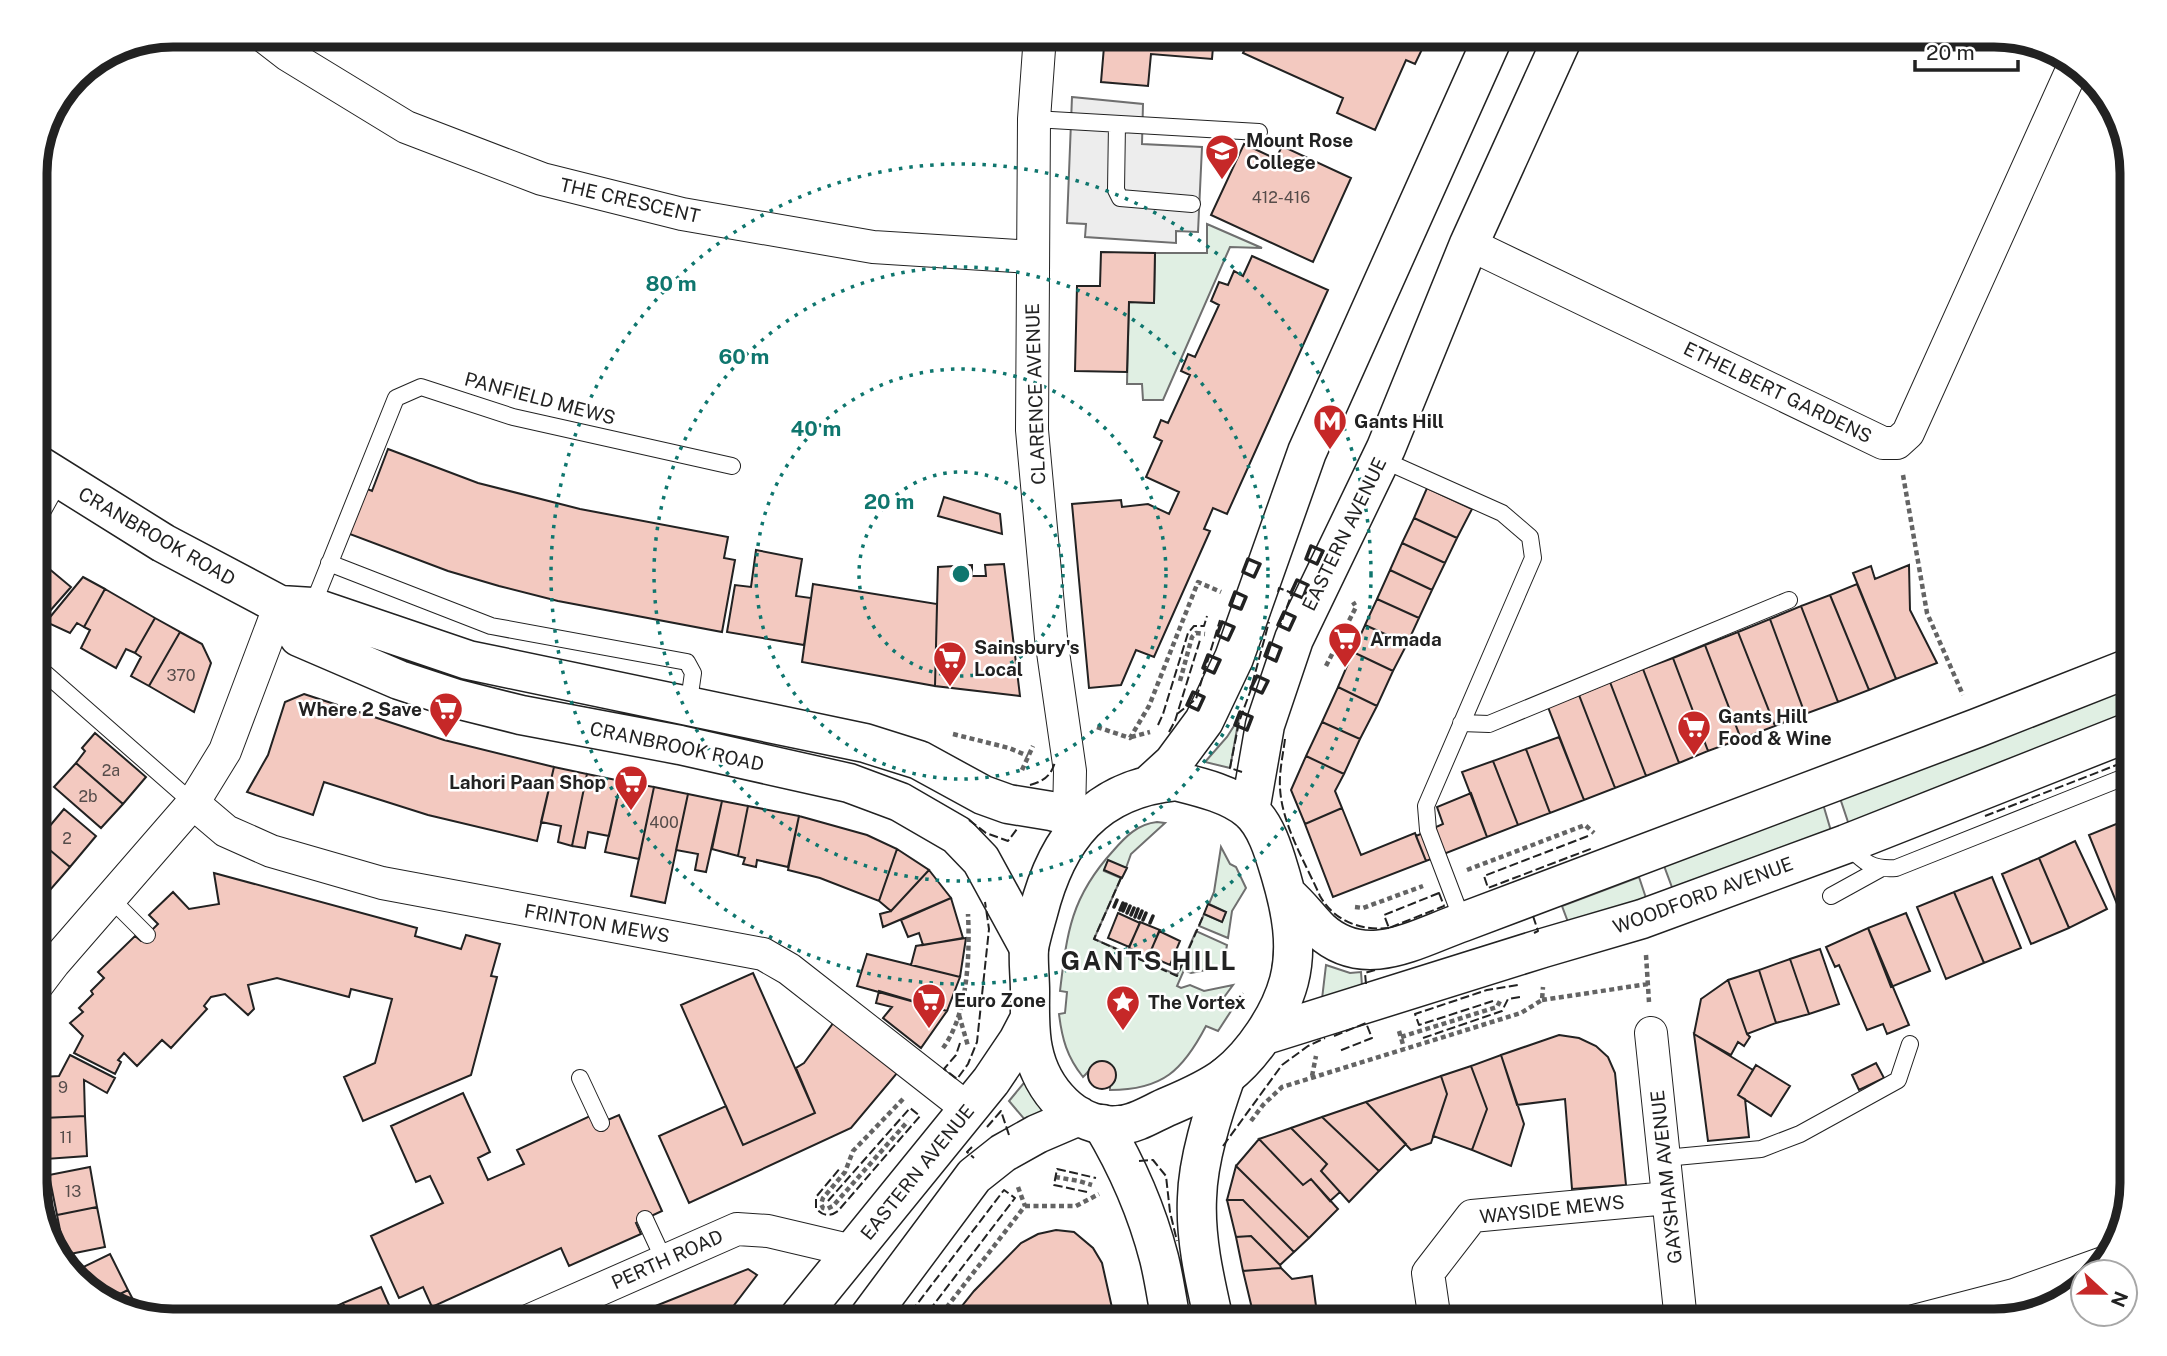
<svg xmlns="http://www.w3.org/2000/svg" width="2167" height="1356" viewBox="0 0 2167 1356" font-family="'Public Sans',sans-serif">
	<rect width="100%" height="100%" fill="#fff"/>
	<!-- green -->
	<path fill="#e0efe3" stroke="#6f6f6f" stroke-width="2" d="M1207,224L1262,248L1230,247L1163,400H1143L1142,384H1127L1129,302L1154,303L1155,253H1207Z
		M2132,684V714L1849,825L1840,798Z
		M1239,718L1230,768L1205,762L1227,737Z
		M1823,804L1831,831L1673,890L1663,863Z
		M1157,822L1165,823L1131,854L1126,868L1108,861L1104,871L1121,878L1094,939L1177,975L1196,931L1227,945L1223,967L1191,973L1184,970L1177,986L1181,988L1190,985L1204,991L1233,985L1222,1000L1233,1008L1218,1031L1206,1026C1183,1070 1163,1090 1110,1090V1086L1115,1079L1112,1066C1097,1055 1093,1068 1083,1077C1067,1057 1062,1039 1059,1014L1065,1013L1067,992L1060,991C1067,932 1071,897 1113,851C1126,836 1138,824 1157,822Z
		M1221,847L1230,864L1236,867L1246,888L1232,911L1228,938L1199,926L1204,914L1222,922L1226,912L1209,904L1214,892Z
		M1639,877L1646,898L1568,922L1562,906Z
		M1326,965L1350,973L1361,972L1362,986L1322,999Z
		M1028,1078L1058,1121L1031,1127L1009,1101Z"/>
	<!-- parking -->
	<path fill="#ededed" stroke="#6f6f6f" stroke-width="2" d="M1072,97L1143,104L1142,144L1202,147L1198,232L1176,231V243L1085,237L1086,224L1067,223Z"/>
	<!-- building -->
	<path fill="#f3c9c0" stroke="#222" stroke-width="2" d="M1105,35H1214L1212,59L1151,54L1148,86L1101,82Z
		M1251,35H1406L1425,43L1415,64L1406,60L1375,130L1337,113L1343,98L1243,53Z
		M1244,144L1276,159L1282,146L1351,178L1313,262L1211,215Z
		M1101,252L1155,253L1154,303L1129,302L1127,372L1075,371L1077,286H1100Z
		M1252,256L1328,290L1227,514L1213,508L1204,529L1210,531L1154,657L1136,650L1121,685L1089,688L1072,504L1121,500L1122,507L1148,504L1169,514L1179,492L1146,477L1162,441L1154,437L1161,420L1168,423L1190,375L1181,371L1188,354L1195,357L1219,305L1211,301L1219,282L1228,285L1234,271L1243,276Z
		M388,449L478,483L580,509L728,537L724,558L735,560L722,632L558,601L499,586L448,571L347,533L365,488L372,491Z
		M1427,488L1472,509L1457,538L1414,518Z
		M944,497L1000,514L1002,534L938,516Z
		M1414,518L1457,538L1445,563L1402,543Z
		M1402,543L1445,563L1432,590L1390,570Z
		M756,550L802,559L796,596L811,598L804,645L727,632L735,585L751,587Z
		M35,557L71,587L42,620L35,614Z
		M1004,564L1020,696L935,686L938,567L972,565V576H986L985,565Z
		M1909,565L1910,610L1937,663L1896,679L1853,573L1871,566L1875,579Z
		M1390,570L1432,590L1419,618L1377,599Z
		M83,577L105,589L84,627L77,623L70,633L46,622Z
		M813,584L937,604L935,686L802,662Z
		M1857,584L1896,679L1869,690L1830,595Z
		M105,589L155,618L135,653L126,649L116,668L81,648L90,630L84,627Z
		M1830,595L1869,690L1838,702L1801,606Z
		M1377,599L1419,618L1407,644L1365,625Z
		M1801,606L1838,702L1805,714L1770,619Z
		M155,618L180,632L149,686L131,676L141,657L135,653Z
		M1770,619L1805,714L1775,726L1738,632Z
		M1365,625L1407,644L1393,671L1353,652Z
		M180,632L202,644L211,663L194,712L149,686Z
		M1738,632L1775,726L1741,739L1705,645Z
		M1705,645L1741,739L1708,751L1673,658Z
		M1353,652L1393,671L1377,706L1338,687Z
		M1673,658L1708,751L1679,763L1643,669Z
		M1643,669L1679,763L1646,776L1610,682Z
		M1610,682L1646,776L1615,788L1579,695Z
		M1338,687L1377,706L1360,739L1322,722Z
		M304,694L444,740L554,767L537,841L428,815L324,782L313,815L247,792L268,755L285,702Z
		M1579,695L1615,788L1584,800L1548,707Z
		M1322,722L1360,739L1344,774L1306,756Z
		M95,733L146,777L123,804L76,763L85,751L82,748Z
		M1559,737L1584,800L1550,813L1526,749Z
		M1526,749L1550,813L1518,825L1493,761Z
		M1306,756L1344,774L1335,791L1342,808L1305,824L1291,790Z
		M1493,761L1518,825L1487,837L1462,772Z
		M76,763L123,804L101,828L54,787Z
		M554,767L587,774L572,846L558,842L561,826L541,822Z
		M587,774L621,781L609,836L588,832L585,848L572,846Z
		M621,781L654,787L639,859L605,852Z
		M654,787L688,794L665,903L631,896Z
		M1471,793L1487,837L1426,861L1416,836L1443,824L1437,807Z
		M688,794L722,801L706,872L695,870L698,854L676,850Z
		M722,801L748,806L738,856L712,849Z
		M748,806L799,816L788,867L757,860L756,867L743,864L745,858L738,856Z
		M1342,808L1361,855L1415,833L1426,861L1333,897L1305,824Z
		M64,809L96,836L70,867L38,840Z
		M799,816L867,835L897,849L879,901L820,878L788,870Z
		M2126,820L2132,833V898L2117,904L2089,835Z
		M38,840L70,867L44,897L35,890V843Z
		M2075,841L2107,909L2069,928L2039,858Z
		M897,849L929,870L891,911L879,901Z
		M2039,858L2069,928L2031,944L2002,874Z
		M1108,860L1127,868L1122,878L1104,870Z
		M929,870L951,898L883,927L880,914L891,911Z
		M214,873L417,928L415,936L461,949L466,935L500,944L491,976L497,977L471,1075L363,1121L344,1077L375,1063L392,999L351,989L349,997L277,978L248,985L254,1009L248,1015L225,994L211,997L204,1006L207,1009L171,1048L162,1040L137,1066L124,1053L118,1060L121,1062L115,1074L74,1053L83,1036L70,1023L83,1012L79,1008L93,994L91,991L104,978L98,972L135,936L141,941L158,924L149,915L173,892L189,909L219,904Z
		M1992,877L2021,948L1984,963L1954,892Z
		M1954,892L1984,963L1946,979L1917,907Z
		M951,898L963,938L923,945L919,933L908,937L901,920Z
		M1208,904L1226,912L1222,922L1204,914Z
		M1118,913L1140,923L1129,947L1108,938Z
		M1906,913L1930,971L1891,987L1868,928Z
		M1140,922L1160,930L1148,957L1129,948Z
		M1868,928L1909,1025L1887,1034L1883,1024L1867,1030L1839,965L1835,967L1826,947Z
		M1159,931L1180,941L1170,965L1149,956Z
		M966,938L960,977L911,965L916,946Z
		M1820,949L1839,1004L1809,1014L1790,959Z
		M867,954L960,977L947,1011L857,986Z
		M1790,959L1809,1014L1776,1023L1759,970Z
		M1759,970L1776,1023L1747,1034L1728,980Z
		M753,973L815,1113L743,1145L681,1005Z
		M1728,980L1747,1034L1750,1037L1744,1046L1738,1042L1731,1055L1694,1034L1701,999Z
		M879,991L947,1011L921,1048L883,1018L892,1007L876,1003Z
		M834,1022L898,1072L851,1128L689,1203L659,1136L726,1106L743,1145L815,1113L796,1068L804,1063Z
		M1694,1034L1753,1070L1738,1095L1745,1099L1749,1137L1708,1141Z
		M1559,1035L1579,1038L1596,1046L1608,1057L1615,1073L1626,1185L1572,1189L1565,1099L1517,1105L1501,1055Z
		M70,1055L115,1078L107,1093L84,1080L85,1116L44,1118L42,1077L59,1076Z
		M1501,1055L1524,1124L1511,1166L1472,1150L1487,1109L1471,1066Z
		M1088 1075a14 14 0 1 1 28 0a14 14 0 1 1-28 0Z
		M1876,1063L1884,1078L1859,1090L1852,1075Z
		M1756,1065L1790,1086L1771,1116L1738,1095Z
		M1471,1066L1487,1109L1472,1150L1433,1136L1447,1094L1441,1076Z
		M1441,1076L1447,1094L1431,1143L1411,1150L1366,1102Z
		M463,1093L490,1152L478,1158L488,1180L524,1164L517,1150L590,1116L594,1126L619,1115L662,1211L636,1223L641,1234L569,1266L561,1248L432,1307L423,1287L399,1298L371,1236L443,1203L430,1176L416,1182L391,1126Z
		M1366,1102L1406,1144L1379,1171L1322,1117Z
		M85,1116L87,1156L46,1159L44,1118Z
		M1322,1117L1379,1171L1349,1202L1321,1171L1327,1164L1291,1128Z
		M1291,1128L1327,1164L1321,1171L1340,1192L1330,1201L1311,1179L1303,1185L1259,1139Z
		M1259,1139L1303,1185L1311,1179L1338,1209L1309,1238L1236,1166Z
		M1236,1166L1309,1238L1294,1252L1243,1200H1227Z
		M90,1167L97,1207L57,1215L49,1175Z
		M1227,1200H1243L1294,1252L1280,1265L1251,1236L1236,1237Z
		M97,1207L105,1247L65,1255L57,1215Z
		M1056,1230L1074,1232L1093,1248L1102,1263L1115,1321H950L974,1291L1021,1243L1038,1234Z
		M1251,1236L1280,1265L1281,1268L1243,1271L1236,1237Z
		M110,1254L128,1290L106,1301L97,1298L73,1272Z
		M1281,1268L1292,1279L1312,1276L1318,1321H1255L1243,1271Z
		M748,1269L757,1275L722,1321H618Z
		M381,1287L396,1321H351L343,1303Z
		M128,1290L139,1311L106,1301Z
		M343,1303L351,1321H307L306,1320Z"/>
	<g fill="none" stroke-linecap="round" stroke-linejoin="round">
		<!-- lane casing -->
		<g stroke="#222" stroke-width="18">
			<path id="lane" d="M1034,119L1259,132
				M1117,124L1116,190L1120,198L1192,204
				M1381,459L1502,513L1530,537L1533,558L1426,806L1428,830L1463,922
				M35,525L60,480
				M329,563L491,626L687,662L693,673L688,708
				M312,607L396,398L421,387L513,417L732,466
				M46,674L193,803
				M1461,723L1489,724L1789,600
				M1846,844C1863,861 1870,870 1896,868L2132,774
				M1831,896L1880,869
				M110,898L147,935
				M580,1078L601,1123
				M1665,1158L1761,1149L1800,1134L1898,1080L1910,1044
				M645,1219L664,1260"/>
		</g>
		<!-- street casing -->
		<g stroke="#222" stroke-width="34">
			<path id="street" d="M262,35L288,55L406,127L542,179L682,214L873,247L1032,257
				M1040,35L1034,119L1032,430L1051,638L1070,771L1069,817L1072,834
				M1469,244L1883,443H1897L1908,433L2075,63
				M193,803L226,831L271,851L382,883L763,954L789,969L968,1109
				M35,988L54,963L193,803L225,751L280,605
				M1651,1033L1681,1321
				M528,1321L737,1229L768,1231L853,1251
				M1435,1321L1428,1273L1472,1216L1668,1198
				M1914,1321L2014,1295L2106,1262"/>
		</g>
		<!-- primary casing -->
		<g stroke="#222" stroke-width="41">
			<path id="primary" d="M35,463L163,543L280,605L312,607L468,660L865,743L919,760L983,795L1008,804L1051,811L1084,820
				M280,605L299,637L399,680L457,699L521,715L680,745L849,783L900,802L957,835L981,860L1029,948
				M1102,1124C1126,1164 1147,1212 1159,1258C1164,1278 1167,1300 1171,1321
				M1214,1321C1205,1281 1195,1239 1197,1198C1198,1159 1213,1113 1226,1076"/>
		</g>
		<!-- highway casing -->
		<g stroke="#222" stroke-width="41">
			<path id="highway" d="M1176,781C1200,787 1230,794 1249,810C1267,825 1275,856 1281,876C1291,910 1298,946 1289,981C1280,1015 1253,1055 1226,1076C1209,1089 1188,1098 1169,1106C1154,1112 1137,1124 1120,1125C1075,1130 1041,1089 1033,1049C1029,1031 1030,1010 1030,991C1030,977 1028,962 1029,948C1031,937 1035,924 1038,913C1057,838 1095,789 1176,781Z
				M1150,784L1173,763L1204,721L1234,658L1307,452L1494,35
				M1250,811L1265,725L1294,639L1386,448L1469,244L1564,35
				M1286,894C1300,906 1309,919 1320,930C1365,971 1415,939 1463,922L1977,728L2132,667
				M1265,1035L1543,948L1642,919L1846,844L2132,731
				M796,1321L991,1081L1018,1041L1030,1018
				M866,1321L974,1176L1003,1153L1037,1134L1079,1116"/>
		</g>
		<!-- path -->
		<path stroke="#646464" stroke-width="4.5" stroke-dasharray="5 3.5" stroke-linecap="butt" d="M1903,475L1927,613L1963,695
			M1326,666L1356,607L1353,602
			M1180,681L1192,637L1196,633L1205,634
			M1097,727L1130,738L1149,706L1198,582L1221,592
			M953,734L1009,748L1028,756
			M1131,737L1150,732
			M1022,770L1033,746
			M1467,870L1585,825L1594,833
			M1355,907L1363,908L1423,886
			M1646,955L1649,1002
			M1542,1000L1648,984
			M959,1015L968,1046
			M1399,1031L1404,1048
			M1401,1037L1497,1007L1501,999
			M943,1048C968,1014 970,955 968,914
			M1312,1076L1316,1056
			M903,1099L853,1151L845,1172L823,1198L821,1204L823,1208L827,1209L833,1206L908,1121
			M1251,1121L1263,1105L1282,1087L1521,1013L1542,1000L1543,987
			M1055,1177L1079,1181L1092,1185
			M1018,1187L1025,1206
			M1025,1206H1076L1099,1194
			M936,1321L1025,1206"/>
		<!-- lane -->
		<use href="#lane" stroke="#fff" stroke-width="16"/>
		<!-- street -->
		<use href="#street" stroke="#fff" stroke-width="32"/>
		<!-- primary -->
		<use href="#primary" stroke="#fff" stroke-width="38"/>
		<!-- highway -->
		<use href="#highway" stroke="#fff" stroke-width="38"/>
		<!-- fence -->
		<path stroke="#222" stroke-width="2" stroke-dasharray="9 3.5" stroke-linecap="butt" d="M1278,592L1279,588L1292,593L1280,626
			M1177,714L1196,699L1220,620
			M1158,725L1163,714L1188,633L1194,626H1204L1207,616
			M1169,732L1175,721L1200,640
			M1285,739C1283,755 1279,772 1280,788C1282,825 1305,862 1320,896C1334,921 1361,931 1389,928
			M1242,772L1230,768L1239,722L1250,692L1269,622
			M1030,785C1044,781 1051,776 1055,762
			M1985,816L2132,759
			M969,820L986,833L1008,841L1017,829
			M1588,836L1484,876L1488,888L1593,848
			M1121,878L1094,939L1177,976L1204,914
			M1439,893L1444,906L1389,928L1384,915Z
			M1533,916L1538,931L1534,933
			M1366,984L1365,973L1378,969
			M1493,1001L1419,1025L1415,1014L1487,990L1518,985
			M1235,1003L1243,993
			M1334,1036L1366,1023L1372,1038L1339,1051
			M1423,1038L1502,1011L1508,999L1520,997
			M960,1043L956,1055L944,1069L957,1079L968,1064L977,1042L989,929L985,902
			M987,1127L1001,1111L1009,1135
			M1223,1146L1282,1065L1308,1046L1325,1038
			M972,1147L967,1152L974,1158
			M1139,1161L1153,1160L1166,1176L1170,1212L1177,1241
			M1087,1192L1054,1185L1057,1169L1096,1178
			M828,1201L910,1108L920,1116L838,1211C830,1217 822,1216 816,1208V1197L841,1167
			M911,1312L1004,1190L1015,1198L922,1320"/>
		<!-- wall -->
		<path stroke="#222" stroke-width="3.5" d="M1311,546L1323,551L1317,564L1306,559Z
			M1248,559L1260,564L1254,577L1243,572Z
			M1297,580L1308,585L1303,598L1291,593Z
			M1235,592L1246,597L1241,609L1230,605Z
			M1284,612L1295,617L1289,630L1278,625Z
			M1222,622L1234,627L1228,640L1217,635Z
			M1270,643L1281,648L1276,661L1265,656Z
			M1208,655L1220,660L1214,673L1203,668Z
			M1257,676L1268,681L1262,693L1251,688Z
			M1193,692L1204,697L1198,710L1187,705Z
			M1240,712L1252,717L1247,730L1235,725Z
			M1114,907L1117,900
			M1120,910L1123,903
			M1123,911L1126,904
			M1127,913L1130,906
			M1131,915L1134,908
			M1135,917L1138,909
			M1139,918L1142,911
			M1143,920L1146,913
			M1150,923L1153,916"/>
	</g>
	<!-- distance rings -->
	<g fill="none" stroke="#0f766e" stroke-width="3.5" stroke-dasharray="3.5 7">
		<circle cx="961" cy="574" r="102"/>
		<circle cx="961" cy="574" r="205"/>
		<circle cx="961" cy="574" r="307"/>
		<circle cx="961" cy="574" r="410"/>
	</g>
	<!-- icons -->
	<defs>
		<g id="university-pin" transform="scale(1.75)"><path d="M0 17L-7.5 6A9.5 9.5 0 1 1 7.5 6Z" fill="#c62828" stroke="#fff"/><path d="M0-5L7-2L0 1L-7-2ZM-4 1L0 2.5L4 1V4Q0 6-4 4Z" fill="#fff"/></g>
		<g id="metro-pin" transform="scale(1.75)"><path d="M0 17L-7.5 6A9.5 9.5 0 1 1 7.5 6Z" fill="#c62828" stroke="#fff"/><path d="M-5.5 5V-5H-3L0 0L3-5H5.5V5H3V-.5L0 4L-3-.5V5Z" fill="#fff"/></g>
		<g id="supermarket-pin" transform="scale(1.75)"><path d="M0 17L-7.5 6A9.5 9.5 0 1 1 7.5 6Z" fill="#c62828" stroke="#fff"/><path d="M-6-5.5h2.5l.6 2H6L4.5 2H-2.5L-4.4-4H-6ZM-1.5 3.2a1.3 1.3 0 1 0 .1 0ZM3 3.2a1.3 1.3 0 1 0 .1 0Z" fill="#fff"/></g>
		<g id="sight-pin" transform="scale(1.75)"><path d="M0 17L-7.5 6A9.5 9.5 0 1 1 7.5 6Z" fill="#c62828" stroke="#fff"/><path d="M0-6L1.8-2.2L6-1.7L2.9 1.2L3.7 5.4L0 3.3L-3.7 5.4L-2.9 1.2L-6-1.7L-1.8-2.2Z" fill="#fff"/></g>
	</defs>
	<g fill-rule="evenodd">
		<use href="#university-pin" x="1222" y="151"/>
		<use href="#metro-pin" x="1330" y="421"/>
		<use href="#supermarket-pin" x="1345" y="639"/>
		<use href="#supermarket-pin" x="950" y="658"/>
		<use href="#supermarket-pin" x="446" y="709"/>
		<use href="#supermarket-pin" x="1694" y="727"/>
		<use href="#supermarket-pin" x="631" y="782"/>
		<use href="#supermarket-pin" x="929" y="1000"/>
		<use href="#sight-pin" x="1123" y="1002"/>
	</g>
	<g text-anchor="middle" stroke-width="5" stroke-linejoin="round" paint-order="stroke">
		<!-- number labels -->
		<g font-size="16" fill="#564c4a">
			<text x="1281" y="203">412-416</text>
			<text x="181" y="681">370</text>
			<text x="111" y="776">2a</text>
			<text x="88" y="802">2b</text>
			<text x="664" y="828">400</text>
			<text x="67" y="844">2</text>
			<text x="63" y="1093">9</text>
			<text x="66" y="1143">11</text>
			<text x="73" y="1197">13</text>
		</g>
		<!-- poi labels -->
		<g font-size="19" font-weight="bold" fill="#222" stroke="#fff" text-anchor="start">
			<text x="1246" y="147">Mount Rose<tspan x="1246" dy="22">College</tspan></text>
			<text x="1354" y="428">Gants Hill</text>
			<text x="1370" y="646">Armada</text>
			<text x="974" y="654">Sainsbury's<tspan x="974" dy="22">Local</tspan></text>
			<text x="422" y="716" text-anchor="end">Where 2 Save</text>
			<text x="1718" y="723">Gants Hill<tspan x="1718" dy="22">Food &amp; Wine</tspan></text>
			<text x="606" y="789" text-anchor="end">Lahori Paan Shop</text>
			<text x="954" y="1007">Euro Zone</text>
			<text x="1148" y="1009">The Vortex</text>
		</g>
		<!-- street labels -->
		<g font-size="19" fill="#222" stroke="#fff">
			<text transform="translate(630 200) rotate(13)" y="7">THE CRESCENT</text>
			<text transform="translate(1778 392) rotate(26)" y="7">ETHELBERT GARDENS</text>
			<text transform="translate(1035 394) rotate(-92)" y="7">CLARENCE AVENUE</text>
			<text transform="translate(540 398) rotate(15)" y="7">PANFIELD MEWS</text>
			<text transform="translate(1344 534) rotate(-64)" y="7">EASTERN AVENUE</text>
			<text transform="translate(157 536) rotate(30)" y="7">CRANBROOK ROAD</text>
			<text transform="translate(677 746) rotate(12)" y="7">CRANBROOK ROAD</text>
			<text transform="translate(1703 895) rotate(-20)" y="7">WOODFORD AVENUE</text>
			<text transform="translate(597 923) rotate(10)" y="7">FRINTON MEWS</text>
			<text transform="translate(917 1172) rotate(-51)" y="7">EASTERN AVENUE</text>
			<text transform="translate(1666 1177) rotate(-96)" y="7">GAYSHAM AVENUE</text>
			<text transform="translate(1552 1209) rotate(-6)" y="7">WAYSIDE MEWS</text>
			<text transform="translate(667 1259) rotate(-24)" y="7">PERTH ROAD</text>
		</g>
		<!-- district labels -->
		<g font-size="26" font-weight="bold" letter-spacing="2" fill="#222" stroke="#fff">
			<text x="1149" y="970">GANTS HILL</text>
		</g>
	</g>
	<!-- crop -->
	<path d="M0 0H2167V1356H0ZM173 47H1994A126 126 0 0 1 2120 173V1183A126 126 0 0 1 1994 1309H173A126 126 0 0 1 47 1183V173A126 126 0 0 1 173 47Z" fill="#fff" fill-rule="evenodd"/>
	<path fill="none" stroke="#222" stroke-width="9" d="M173 47H1994A126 126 0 0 1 2120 173V1183A126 126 0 0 1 1994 1309H173A126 126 0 0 1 47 1183V173A126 126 0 0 1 173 47Z"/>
	<circle cx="961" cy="574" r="10" fill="#0f766e" stroke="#fff" stroke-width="3.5"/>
	<g font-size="21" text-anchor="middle" font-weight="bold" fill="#0f766e" stroke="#fff" stroke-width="5" stroke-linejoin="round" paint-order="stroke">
		<text x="671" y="291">80 m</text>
		<text x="744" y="364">60 m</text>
		<text x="816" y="436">40 m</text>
		<text x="889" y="509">20 m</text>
	</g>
	<!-- north arrow -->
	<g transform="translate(2104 1293) rotate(112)"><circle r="33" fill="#ffffff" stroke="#a7a7a7" stroke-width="2"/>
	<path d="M0-5L12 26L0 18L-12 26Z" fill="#c62828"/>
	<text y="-10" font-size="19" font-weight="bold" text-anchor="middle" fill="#222222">N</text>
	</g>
	<!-- scale -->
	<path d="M1915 60v10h103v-10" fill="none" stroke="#222222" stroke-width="3.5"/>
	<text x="1926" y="60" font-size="21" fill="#222222" stroke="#ffffff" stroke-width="5" paint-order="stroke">20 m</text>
</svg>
